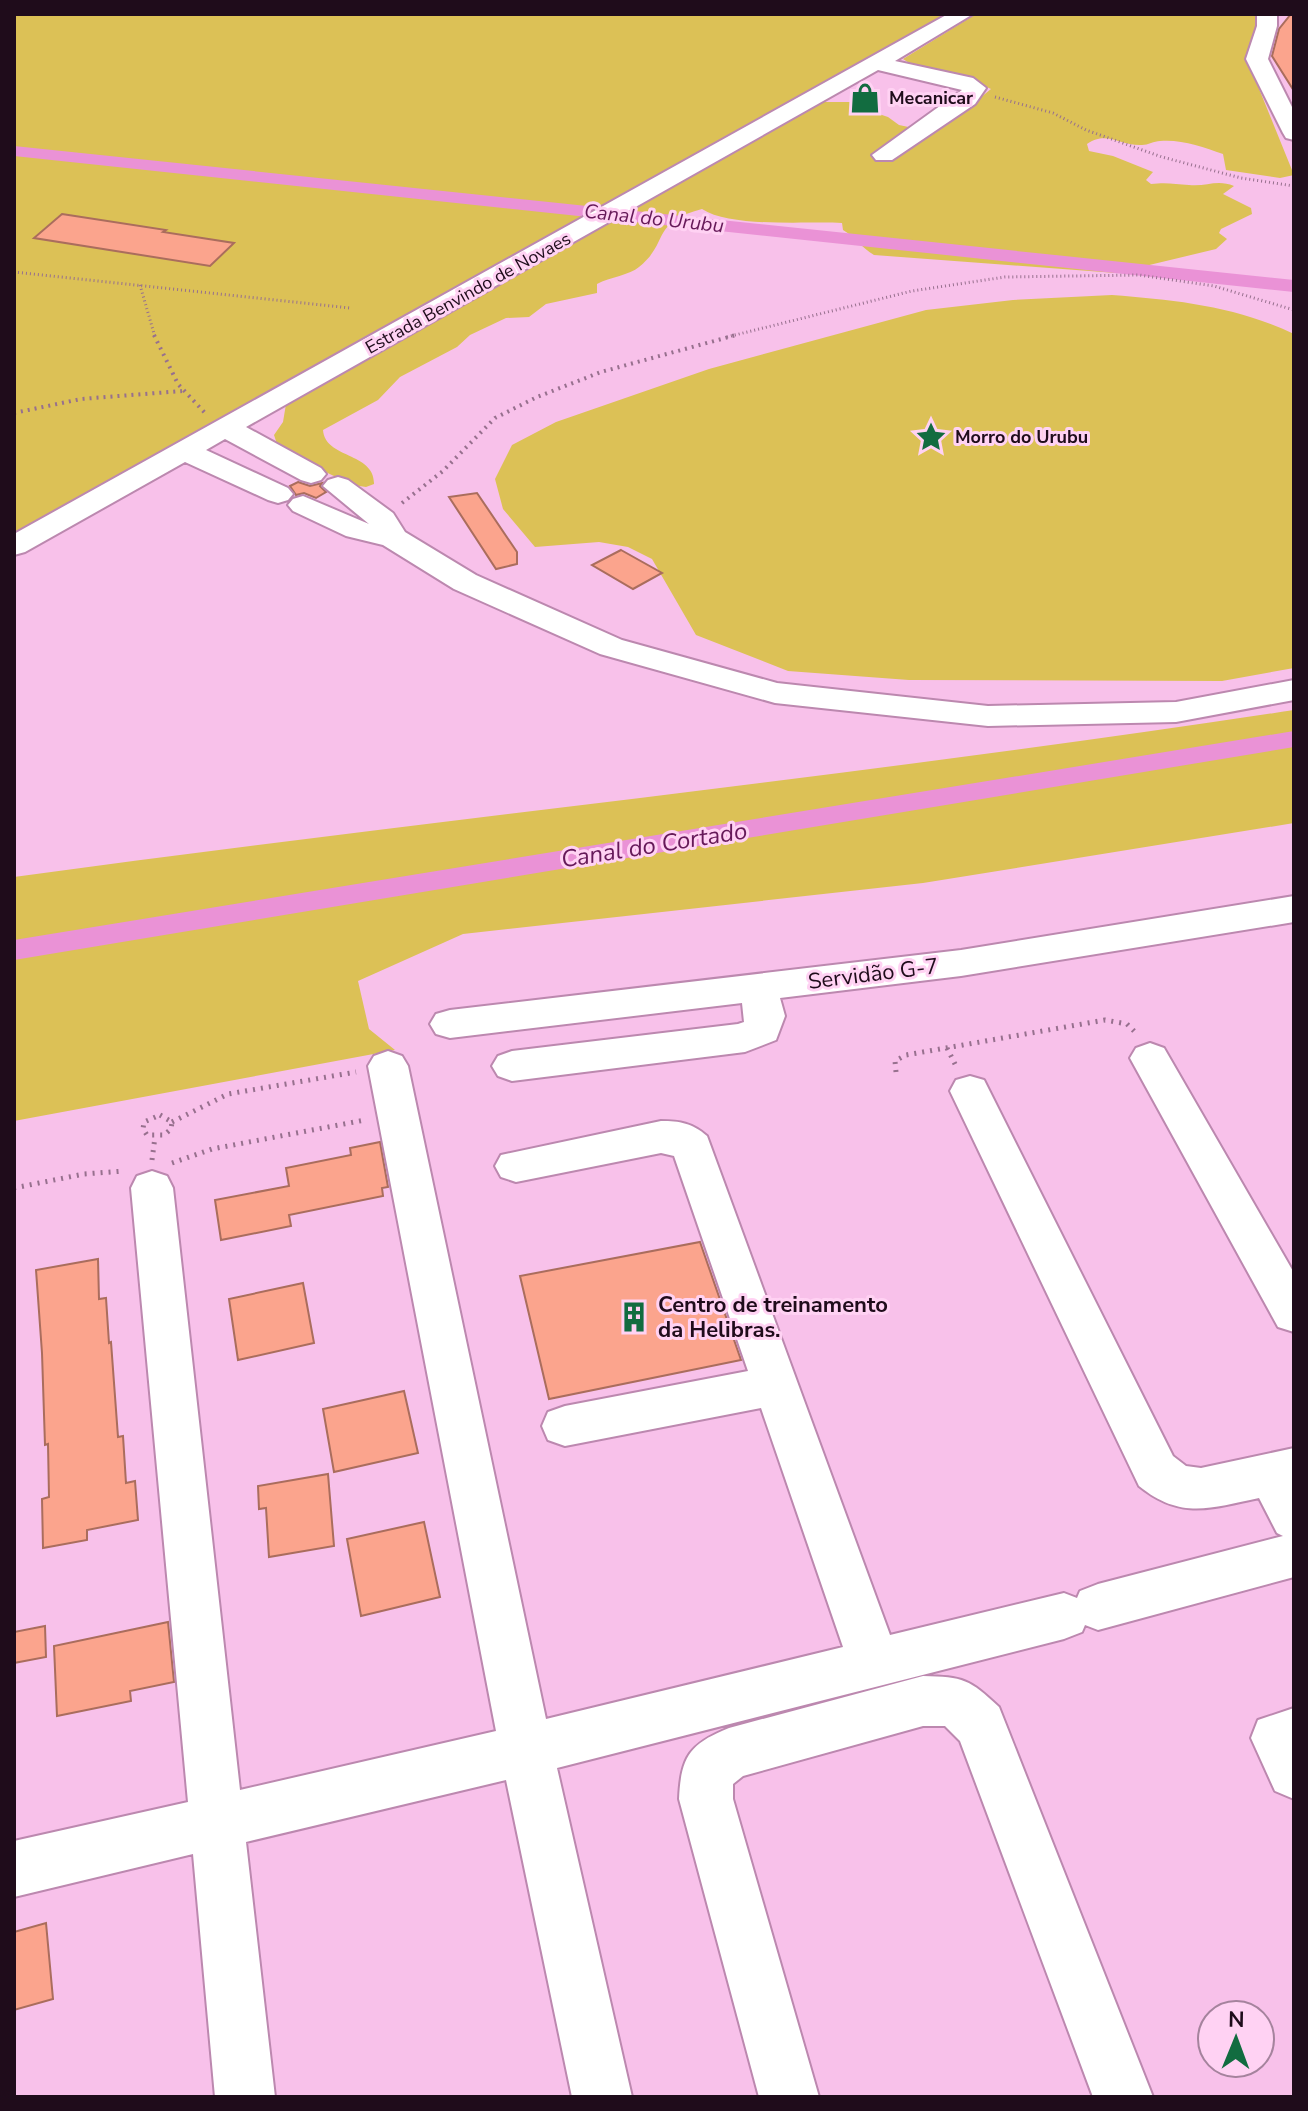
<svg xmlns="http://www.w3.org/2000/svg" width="1308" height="2111" viewBox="0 0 1308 2111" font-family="'Nunito Sans',sans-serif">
	<rect width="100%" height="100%" fill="#f8c1ea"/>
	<!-- green -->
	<path fill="#dcc156" d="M14,14H946L14,533Z
		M976,14H1261L1249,64L1294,175L1280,178L1226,170L1223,154C1203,147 1181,139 1160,141C1154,141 1148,145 1142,145C1120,146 1107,130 1087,144L1089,151L1113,156L1153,172L1146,180L1151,184C1166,182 1175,184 1189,185C1206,187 1217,179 1234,186L1223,194L1251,208L1252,214L1221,229L1219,233L1227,239L1216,249L1116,273L874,255C861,247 855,237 843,230L842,223C806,221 731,228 702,209C650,223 670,242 639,267C630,275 610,277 597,284V293L546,304L529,317L506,318L470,335L457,347L400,377L378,400L323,430C325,459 375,452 374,484L366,487L353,485L279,450L274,435L283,422L286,404L820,102H855L870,111L888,117L899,125L918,129L947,125L991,89C963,74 929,77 903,59Z
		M1112,295C1176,300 1235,306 1294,334V668L1222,681L909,680L788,671L696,635L652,559L628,547L599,542L535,547L503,509L495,479L512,445L556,422L709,369L926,310L1013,300Z
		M1294,710V823L923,883L463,934L358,981L369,1029L395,1050L14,1121V877C440,819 869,775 1294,710Z"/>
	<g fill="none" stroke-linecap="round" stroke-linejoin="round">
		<!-- canal -->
		<path fill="#ea92d6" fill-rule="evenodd" d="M14,146L1294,280V292L14,156Z
			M1294,731V747L14,960V940Z"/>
	</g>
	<!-- building -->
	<path fill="#fba48d" stroke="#aa6d5d" stroke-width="2" d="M1291,14H1294V91L1272,56L1279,29Z
		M62,214L166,230L163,232L234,243L210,266L34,238Z
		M298,482L310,486L322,483L320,486L326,492L316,498L304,493L296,495L290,486Z
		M477,493L517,552V564L496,569L449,497Z
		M621,550L662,573L633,589L592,565Z
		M380,1142L388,1187L382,1188L383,1196L289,1215L291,1226L221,1240L215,1200L289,1186L286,1168L351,1155L350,1148Z
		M700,1242L741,1360L549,1399L520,1276Z
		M98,1259L99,1299L106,1298L109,1343L111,1342L118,1437L123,1436L126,1483L135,1481L138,1520L87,1530V1540L43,1548L42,1499L49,1497L48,1444L45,1445L42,1353L36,1270Z
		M303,1283L314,1343L238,1360L229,1299Z
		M404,1391L418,1453L334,1472L323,1409Z
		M328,1474L334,1546L269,1557L266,1508L259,1509L258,1486Z
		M424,1522L440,1597L361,1616L347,1539Z
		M168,1622L174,1682L130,1691L131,1701L57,1716L54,1646Z
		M45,1626L46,1657L14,1663V1632Z
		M46,1923L53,1999L14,2010V1932Z"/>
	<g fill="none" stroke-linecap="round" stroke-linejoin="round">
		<!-- minor casing -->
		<g stroke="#bc88af" stroke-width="4">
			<path id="minor" d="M948,14H973L895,61L973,78L986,88L975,104L892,160H876L872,155L962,90L878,70L246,427L321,468L326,474L321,480L311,483L301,480L225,439L206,450L288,488L293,494L288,500L278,503L268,500L185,462L25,552L14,555V534Z
				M1257,14H1277V26L1268,59L1294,111V140L1286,138L1283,133L1246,59L1257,26Z
				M338,477L348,480L393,513L405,532L476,575L622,640L777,683L988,706L1176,702L1294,680V700L1176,722L988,726L775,703L600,654L454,589L383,545L346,536L293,511L288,505L293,499L303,496L369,524L323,486L328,480Z
				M1294,896V922L961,976L780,998L785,1016L776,1040L745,1052L512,1081L498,1076L492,1066L498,1056L512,1051L738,1024L744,1022L742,1003L450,1038L436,1034L430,1024L436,1014L450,1010L961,950Z
				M1150,1043L1164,1048L1294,1273V1332L1278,1327L1130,1058L1136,1048Z
				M388,1051L402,1056L408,1066L546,1719L843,1647L761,1408L565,1446L548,1440L542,1426L548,1412L565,1406L748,1371L674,1156L661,1153L516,1182L501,1177L495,1166L501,1155L661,1121C680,1121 692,1123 707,1136L890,1635L1064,1593L1077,1598L1080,1591L1098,1584L1283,1536L1277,1533L1259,1498C1210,1508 1181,1520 1139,1486L950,1091L956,1080L970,1076L984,1080L1173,1456L1186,1466L1201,1468L1294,1448V1577L1098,1630L1085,1625L1082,1632L1064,1639L557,1768L632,2097H572L506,1780L246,1842L275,2097H215L193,1854L14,1897V1841L188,1802L131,1188L137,1176L152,1171L167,1176L173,1188L240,1790L496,1731L368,1066L374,1056Z
				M923,1676C964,1677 969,1679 999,1707L1153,2097H1093L960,1741L945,1726H923L743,1776L733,1784V1799L819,2097H759L679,1799C681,1757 689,1744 729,1728Z
				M1294,1708V1799L1275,1791L1251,1738L1258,1720Z"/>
		</g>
		<!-- path-far2 -->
		<path stroke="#97708e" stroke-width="3" stroke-dasharray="1 3" stroke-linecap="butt" d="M995,97L1053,113L1086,130L1162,157L1241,178L1294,186
			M14,272L350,308
			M140,285L155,337
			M727,337L912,291L1005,277L1139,275L1214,286L1294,310"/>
		<!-- path-far1 -->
		<path stroke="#97708e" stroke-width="4" stroke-dasharray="2 5" stroke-linecap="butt" d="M154,335L178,384L205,413
			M14,413L81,399L182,391
			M402,503L443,471L495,418L537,397L601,372L736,335"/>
		<!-- path -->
		<path stroke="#97708e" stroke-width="5" stroke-dasharray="2 6" stroke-linecap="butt" d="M947,1048L957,1068
			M896,1072L895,1061L906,1055L1105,1020L1127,1024L1137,1034
			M160,1115L172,1122L171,1129L164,1135H147L143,1129L144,1122Z
			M172,1122L228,1094L356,1072
			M152,1160L155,1137
			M172,1163L212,1149L365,1120
			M14,1188L84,1174L124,1171"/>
		<!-- minor -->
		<use href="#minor" fill="#fff" fill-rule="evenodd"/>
	</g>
	<!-- icons -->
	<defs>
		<g id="shop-bare" transform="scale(2.4)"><path d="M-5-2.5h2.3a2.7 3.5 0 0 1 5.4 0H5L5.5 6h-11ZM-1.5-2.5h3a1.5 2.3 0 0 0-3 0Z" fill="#126c40" stroke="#ffd2f3" stroke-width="2.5" paint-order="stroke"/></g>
		<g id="sight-bare" transform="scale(2.4)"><path d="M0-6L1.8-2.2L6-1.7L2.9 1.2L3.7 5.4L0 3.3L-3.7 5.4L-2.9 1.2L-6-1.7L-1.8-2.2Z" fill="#126c40" stroke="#ffd2f3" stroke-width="2.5" paint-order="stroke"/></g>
		<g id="building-bare" transform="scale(2.4)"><path d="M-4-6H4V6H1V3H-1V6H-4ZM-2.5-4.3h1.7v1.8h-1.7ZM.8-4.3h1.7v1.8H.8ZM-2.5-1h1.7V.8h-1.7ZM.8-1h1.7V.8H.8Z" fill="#126c40" stroke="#ffd2f3" stroke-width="2.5" paint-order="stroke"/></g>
	</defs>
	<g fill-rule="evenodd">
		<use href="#shop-bare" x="865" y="98"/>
		<use href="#sight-bare" x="931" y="437"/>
		<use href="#building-bare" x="634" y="1317"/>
	</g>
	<g text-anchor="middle" stroke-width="6" stroke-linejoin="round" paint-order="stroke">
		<!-- far-poi labels -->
		<g font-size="18" font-weight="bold" fill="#1f0c1b" stroke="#ffd2f3" text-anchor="start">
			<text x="889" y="104">Mecanicar</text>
			<text x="955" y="443">Morro do Urubu</text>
		</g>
		<!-- far-street labels -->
		<g font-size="18" fill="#1f0c1b" stroke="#ffd2f3">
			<text transform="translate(468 293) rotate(-29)" y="6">Estrada Benvindo de Novaes</text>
		</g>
		<!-- far-water labels -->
		<g font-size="20" font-style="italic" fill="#661959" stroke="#ffd2f3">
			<text transform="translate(654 218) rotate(6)" y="7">Canal do Urubu</text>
		</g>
		<!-- street labels -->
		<g font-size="22" fill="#1f0c1b" stroke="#ffd2f3">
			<text transform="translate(873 973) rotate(-7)" y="8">Servidão G-7</text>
		</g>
		<!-- poi labels -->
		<g font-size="22" font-weight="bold" fill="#1f0c1b" stroke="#ffd2f3" text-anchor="start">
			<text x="658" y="1312">Centro de treinamento<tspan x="658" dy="25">da Helibras.</tspan></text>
		</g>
		<!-- water labels -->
		<g font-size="24" font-style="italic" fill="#661959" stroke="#ffd2f3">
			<text transform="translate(654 845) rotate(-9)" y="8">Canal do Cortado</text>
		</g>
	</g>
	<!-- border -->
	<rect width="1308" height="2111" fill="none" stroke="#1f0c1b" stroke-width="32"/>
	<!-- north arrow -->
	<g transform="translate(1236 2039) rotate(1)"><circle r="38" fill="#ffd2f3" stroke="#a5839d" stroke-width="2"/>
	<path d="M0-6L14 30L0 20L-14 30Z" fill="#126c40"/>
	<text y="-12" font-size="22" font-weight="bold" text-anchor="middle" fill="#1f0c1b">N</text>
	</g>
</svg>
